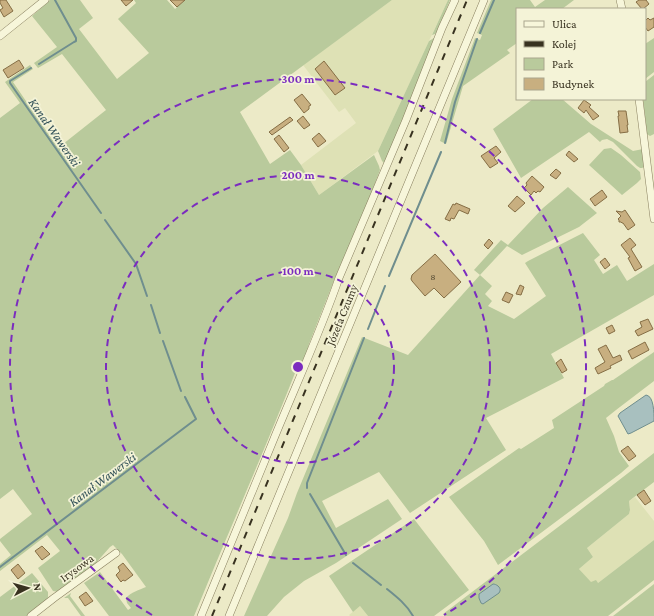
<svg xmlns="http://www.w3.org/2000/svg" width="654" height="616" viewBox="0 0 654 616" font-family="'Crimson Pro',serif">
	<rect width="100%" height="100%" fill="#eceac7"/>
	<!-- farmland -->
	<path fill="#dee1b5" d="M392,0H448L378,151L319,195L301,165L356,123L345,108L339,112L303,65Z
		M635,497L654,521V540L598,583H591L579,569L593,557L587,548L629,514L630,510L629,501Z
		M360,606L368,616H350L349,615Z"/>
	<!-- green -->
	<path fill="#b9ca9c" d="M50,0H80L93,18L79,29L117,79L149,53L118,19L136,3L134,0H167L175,9L185,0H392L240,112L270,164L290,150L301,165L319,195L374,155L379,166L380,170L366,207L335,278L309,344L302,370L297,368C264,452 228,533 194,616H109L84,583L100,572L128,610L131,608L127,603L126,598C131,592 139,590 146,587L122,554L113,545L110,547L95,564L60,591L58,592L53,591L38,568L60,551L47,535L0,571V564L11,555L0,541V539L32,514L13,489L0,499V118L20,103L5,82L30,65L33,69L13,82L58,148L106,110L62,54L38,68L34,63L57,47L32,16Z
		M448,0H450L437,32L435,34L432,35Z
		M491,0H530L535,7L545,0H574L562,9H517V43L507,50L510,53L463,86L446,144L440,141L452,99L475,38L480,40L482,35L477,33Z
		M434,38L436,39L385,164L382,161L378,151L429,41Z
		M654,38V72L645,79V44Z
		M654,75V134L650,136L647,134L643,99H645V82Z
		M533,99H562L591,124L633,151L643,149L644,167C641,169 640,168 637,166L613,142L607,139L602,140L600,142L589,132L521,178L493,129Z
		M611,148L621,155L640,172L641,179L637,183L622,195L589,165L604,149Z
		M568,187L597,213L579,227L522,255L507,246L480,275L492,286L485,294L492,301L488,306L514,319L546,296L525,263L528,261L583,233L600,255L594,260L603,274L617,265L627,281L654,264V295L551,354L564,378L486,418L506,450L410,513L379,472L322,501L336,528L388,499L402,519L336,563L304,581L284,597L267,616H244L288,518L297,493L362,337L408,355L480,275L474,270L501,240L508,245L543,208Z
		M654,352V381L616,410L606,418L614,436L619,452L629,466L621,473L498,565L484,541L449,497L519,448L521,449L554,428L552,420L604,386L605,384L612,380H613Z
		M654,453V482L629,501L630,510L629,514L587,548L593,557L579,569L591,582L596,580L598,583L654,540V580L608,616H445L443,614L574,515Z
		M414,519L469,590L434,616H368L360,606L353,612L329,576Z
		M32,573L48,592V597L47,600L27,616H0V597Z
		M654,584V616H613Z
		M71,593L70,596L85,616H81L68,598H64Z"/>
	<!-- water -->
	<path fill="#a8c0bf" stroke="#6f8e8e" d="M646,395C654,396 654,413 654,421L631,433L628,434L618,416L620,413Z
		M493,584C496,584 501,587 500,591L499,593L483,604L481,603L479,598V594Z"/>
	<g fill="none" stroke-linecap="round" stroke-linejoin="round">
		<!-- stream -->
		<path stroke="#6f8e8e" stroke-width="2" d="M480,33L494,0
			M39,64L74,42L76,41V38L55,0
			M31,68L10,81V83L101,213
			M445,143L455,102L477,39
			M105,220L136,264L147,296
			M389,276L441,152
			M151,305L160,333
			M368,329L385,286
			M163,341L181,391
			M307,488V483L364,338
			M310,494L346,555
			M353,563L381,585
			M0,567L196,419L185,397
			M387,589C397,597 407,605 413,616"/>
	</g>
	<!-- building -->
	<path fill="#c8af80" stroke="#856e45" d="M0,0H6L13,11L4,17L0,10L3,8L0,3Z
		M121,0H133L126,6Z
		M170,0H185L177,7Z
		M639,0H646L649,4L643,9H642L636,2Z
		M648,18L650,20L654,18V27L648,31L645,27V21Z
		M19,60L24,68L8,78L3,70Z
		M324,61L345,88L335,95L315,69Z
		M302,94L311,105L309,106V109L304,113L294,100Z
		M584,100L591,105L589,107L599,116L593,120L586,110L584,113L578,108Z
		M618,111H626L628,125H627L628,132L620,133L618,116H619Z
		M303,116L310,125L304,129L297,121Z
		M290,117L293,120L272,135L269,132Z
		M319,133L326,141L318,147L312,139Z
		M279,135L289,148L284,152L274,139Z
		M496,146L501,152L494,158L498,163L490,168L481,156Z
		M569,151L578,159L574,162L566,155Z
		M556,169L561,173L556,179L550,175Z
		M532,176L544,187L540,192L538,191L536,193L534,191L531,195L524,188L527,185L526,183Z
		M602,190L607,197L595,206L590,199Z
		M517,196L525,203L515,212L508,206Z
		M456,203L470,209L468,214L459,210L454,219L451,218L450,221L445,219L453,204L455,205Z
		M625,210L635,225L628,230L623,223H622L621,222H619V220L618,219L621,216L616,211L622,212Z
		M630,238L636,245L631,249L642,267L635,271L628,258L630,257L621,245Z
		M489,239L493,243L488,249L484,245Z
		M435,254L461,282L444,298L434,288L425,296L412,281L411,279L412,275Z
		M605,258L610,265L605,269L600,262Z
		M520,285L524,287L521,295L516,294Z
		M506,292L513,295L509,303L502,300Z
		M648,319L653,329L638,336L635,331L642,327L640,322Z
		M612,325L615,331L609,334L606,328Z
		M645,342L649,350L632,359L628,351Z
		M606,345L613,358L620,355L622,360L610,366L611,368L598,374L595,368L605,362L598,349Z
		M561,359L567,370L562,373L556,363Z
		M628,446L636,456L629,461L621,451Z
		M644,490L651,501L645,505L637,495Z
		M42,546L50,554L42,560L35,551Z
		M123,563L133,575L125,581L123,580L121,582L116,575L120,571L118,567Z
		M18,564L25,573L18,579L11,570Z
		M86,592L93,601L85,606L79,597Z"/>
	<g fill="none" stroke-linecap="round" stroke-linejoin="round">
		<!-- minor casing -->
		<g stroke="#877e5e" stroke-width="8">
			<path id="minor" d="M620,0L622,9
				M0,36L45,0
				M639,99L654,219
				M31,616L54,598L116,553
				M201,616C225,558 249,500 273,441C295,387 320,333 339,278L406,120L442,28L455,0
				M229,616L484,0"/>
		</g>
		<!-- minor -->
		<use href="#minor" stroke="#f7f6da" stroke-width="7"/>
		<!-- rail -->
		<path stroke="#383220" stroke-width="2" stroke-dasharray="7 7" stroke-linecap="butt" d="M212,616L467,0"/>
	</g>
	<!-- distance rings -->
	<g fill="none" stroke="#7b2cbf" stroke-width="2" stroke-dasharray="7 5">
		<circle cx="298" cy="367" r="96"/>
		<circle cx="298" cy="367" r="192"/>
		<path d="M152 615A288 288 0 1 1 444 615"/>
	</g>
	<g text-anchor="middle" stroke-width="3.5" stroke-linejoin="round" paint-order="stroke">
		<!-- number labels -->
		<g font-size="10" fill="#5c5138">
			<text x="433" y="280">8</text>
		</g>
		<!-- street labels -->
		<g font-size="12" fill="#383220" stroke="#f4f3d7">
			<text transform="translate(342 315) rotate(-68)" y="4">Józefa Czumy</text>
			<text transform="translate(77 568) rotate(-36)" y="4">Irysowa</text>
		</g>
		<!-- water labels -->
		<g font-size="13" font-style="italic" fill="#315057" stroke="#f4f3d7">
			<text transform="translate(55 132) rotate(55)" y="5">Kanał Wawerski</text>
			<text transform="translate(102 479) rotate(-37)" y="5">Kanał Wawerski</text>
		</g>
	</g>
	<circle cx="298" cy="367" r="6" fill="#7b2cbf" stroke="#f4f3d7" stroke-width="2"/>
	<g font-size="12" text-anchor="middle" font-weight="bold" fill="#7b2cbf" stroke="#f4f3d7" stroke-width="3.5" stroke-linejoin="round" paint-order="stroke">
		<text x="298" y="83">300 m</text>
		<text x="298" y="179">200 m</text>
		<text x="298" y="275">100 m</text>
	</g>
	<!-- legend -->
	<rect x="516" y="8" width="130" height="92" fill="#f4f3d7" stroke="#a9a68e"/>
	<rect x="524" y="21" width="20" height="6" fill="#f7f6da" stroke="#a9a68e"/>
	<text x="552" y="28" font-size="12" fill="#383220">Ulica</text>
	<rect x="524" y="41" width="20" height="6" fill="#383220" stroke="#a9a68e"/>
	<text x="552" y="48" font-size="12" fill="#383220">Kolej</text>
	<rect x="524" y="58" width="20" height="12" fill="#b9ca9c" stroke="#a9a68e"/>
	<text x="552" y="68" font-size="12" fill="#383220">Park</text>
	<rect x="524" y="78" width="20" height="12" fill="#c8af80" stroke="#a9a68e"/>
	<text x="552" y="88" font-size="12" fill="#383220">Budynek</text>
	<!-- north arrow -->
	<g transform="translate(28 588) rotate(84)" stroke="#f4f3d7" stroke-width="3" paint-order="stroke">
	<path d="M0-3L7 15L0 10L-7 15Z" fill="#383220"/>
	<text y="-6" font-size="11" font-weight="bold" text-anchor="middle" fill="#383220">N</text>
	</g>
</svg>
